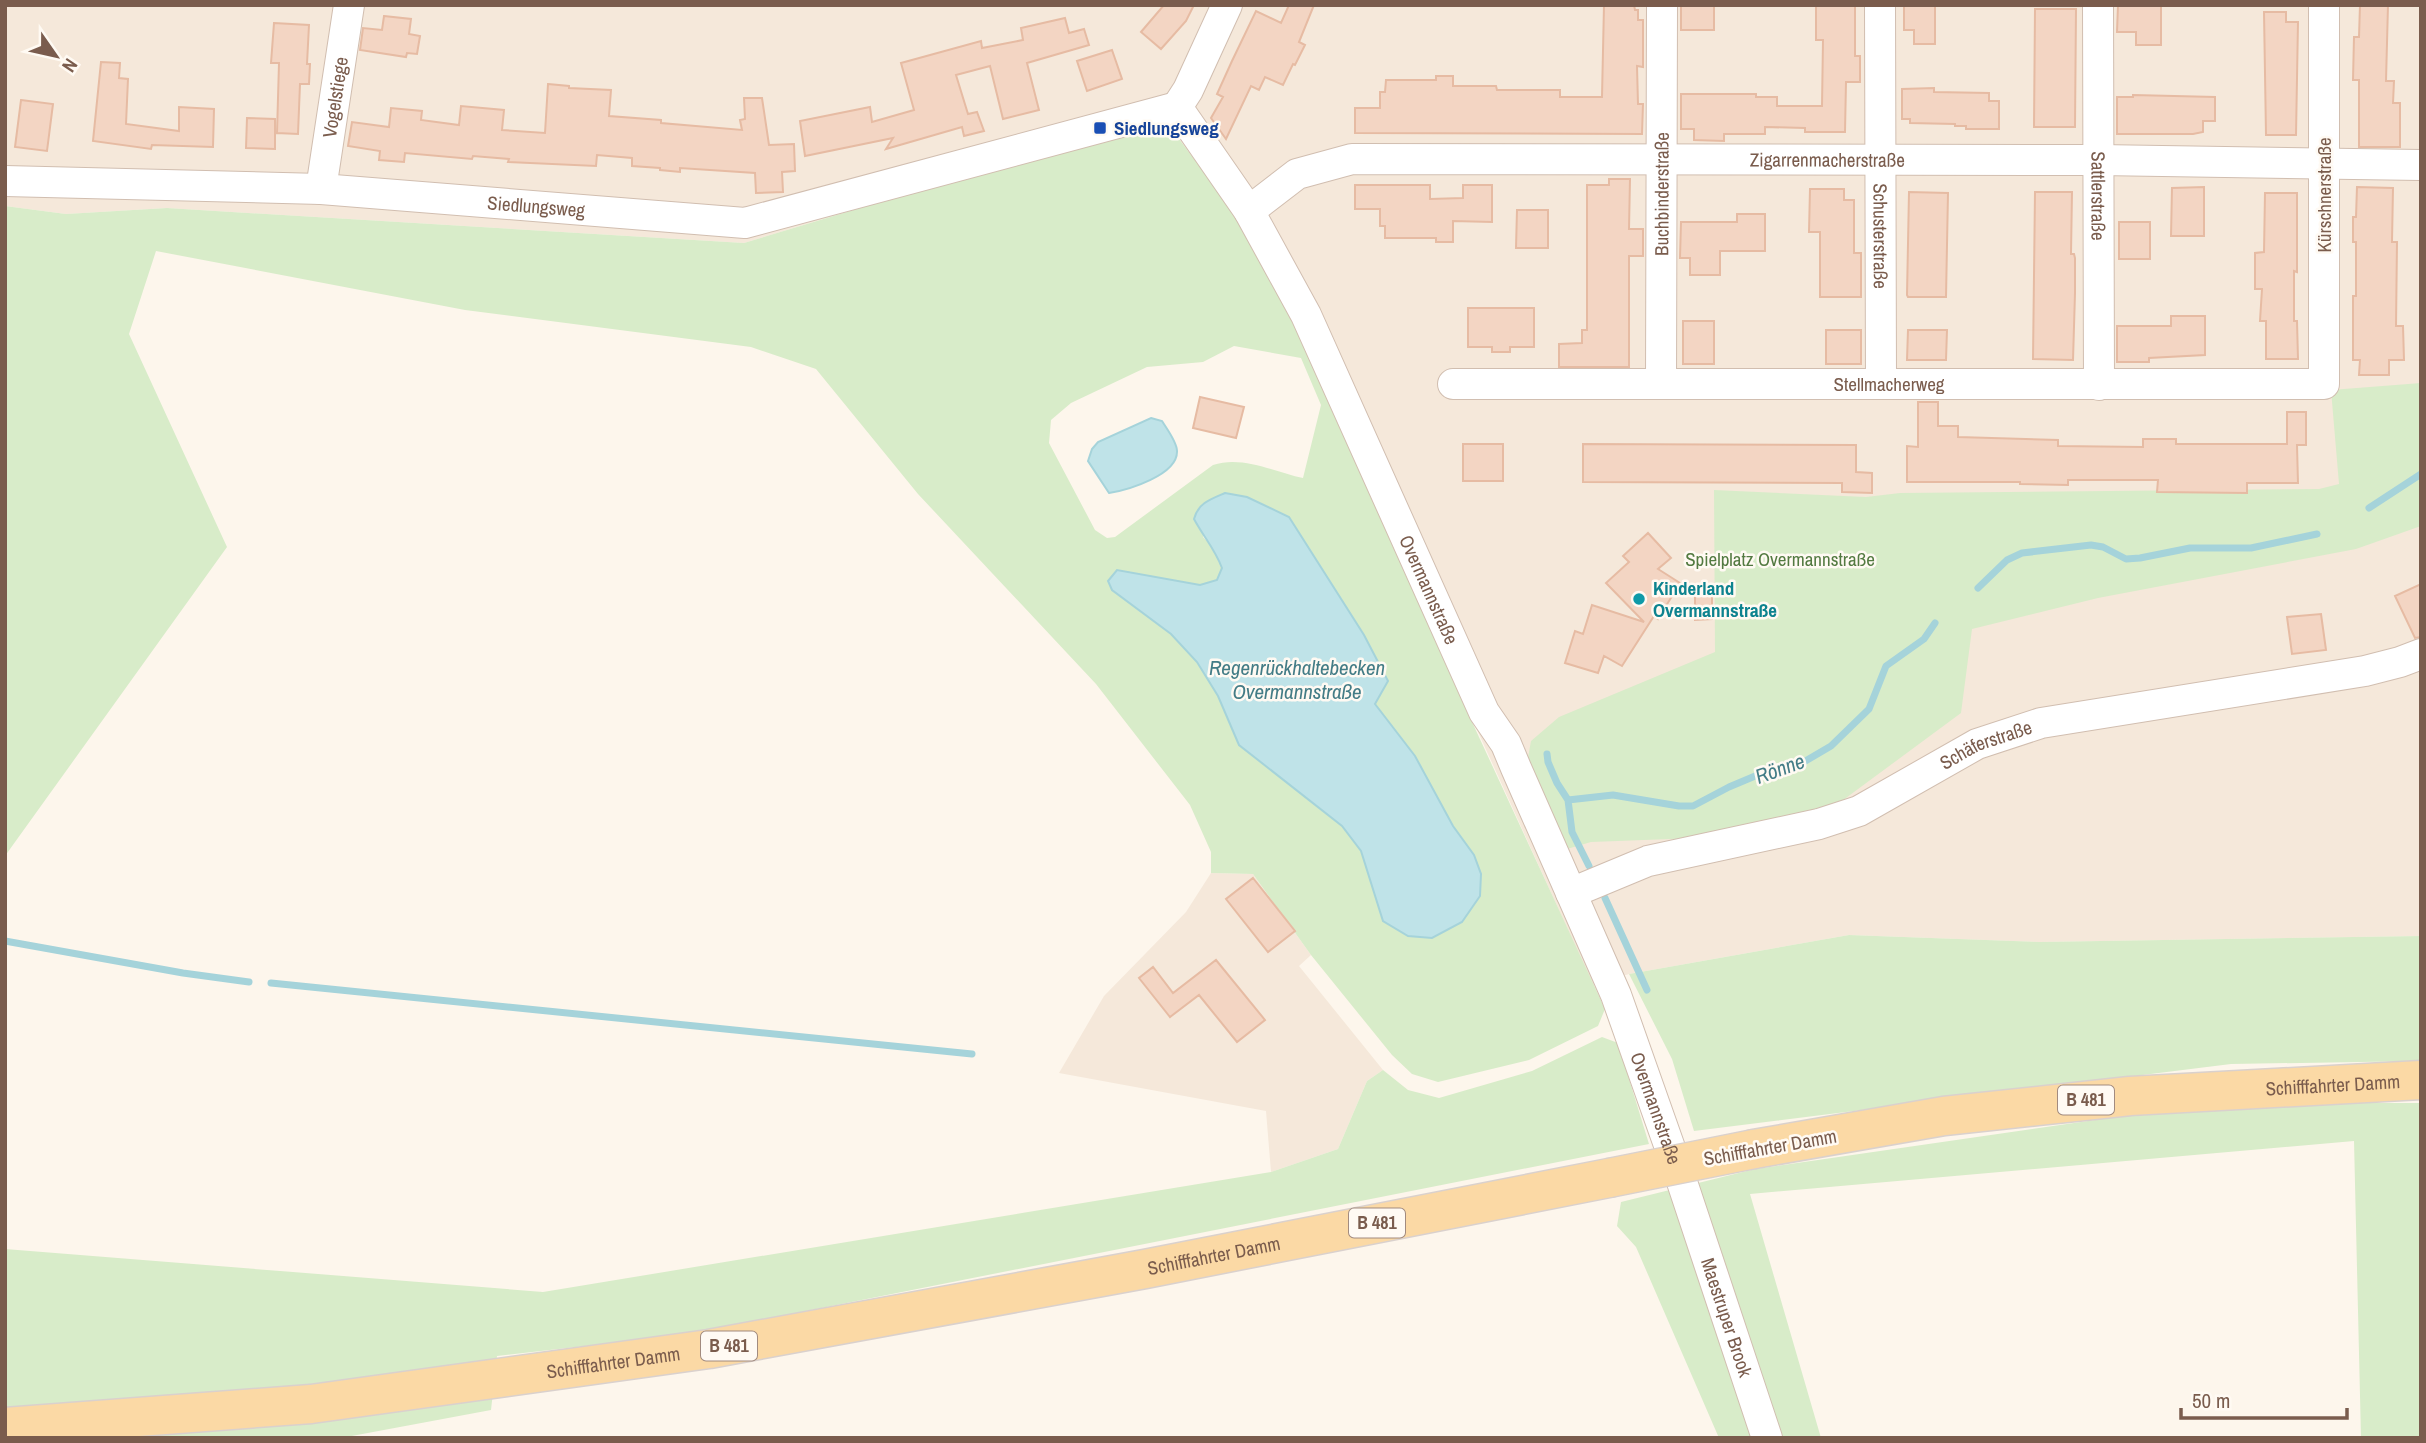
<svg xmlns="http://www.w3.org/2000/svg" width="2426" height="1443" viewBox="0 0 2426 1443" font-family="'Archivo Narrow',sans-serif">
	<rect width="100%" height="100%" fill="#fdf6ec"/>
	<!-- residential -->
	<path fill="#f5e8da" d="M5,5H2421V936L2039,942L1849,935L1629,974L1593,985L1329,404L1309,345L1247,229L1179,139L1172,114L744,243L167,208L66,214L5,206Z
		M1211,873L1253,874L1311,955L1299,966L1383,1070L1367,1081L1338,1149L1271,1172L1266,1111L1059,1073L1104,996L1186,912Z"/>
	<!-- green -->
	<path fill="#d8ecc9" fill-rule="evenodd" d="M1172,114L1179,139L1247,229L1309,345L1329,404L1460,696L1605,1009L1598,1026L1529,1060L1438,1082L1412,1074L1392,1055L1311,955L1253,874L1211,873V852L1190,805L1096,684L918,494L816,369L751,347L465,310L156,251L129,334L227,547L5,856V206L66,214L167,208L744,243ZM1234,346L1301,358L1321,405L1303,478C1275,472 1242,455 1213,465L1115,537L1107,538L1095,530L1049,443L1051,420L1071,403L1147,367L1203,362ZM1225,493L1247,497L1289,517L1364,635L1388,681L1375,704L1415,756L1453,826L1474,855L1481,874L1384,921L1361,851L1342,826L1239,745L1218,696L1197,662L1171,634L1112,590L1117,570L1200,585L1217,580L1222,568L1216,550L1203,537Z
		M2421,383V526L2356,549L2098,598L1972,629L1961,713L1831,809L1697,838L1591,842L1567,849L1527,763L1531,741L1559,717L1715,652L1714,490L1866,497L1900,493L2319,489L2339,484L2331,390Z
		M1849,935L2039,942L2421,936V1061L2231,1064L1694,1131L1672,1059L1629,974Z
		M1602,1037L1618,1043L1649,1144L690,1334L497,1356L491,1410L341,1438H5V1249L543,1292L1271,1172L1338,1149L1367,1081L1383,1070L1408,1090L1439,1098L1532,1071Z
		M2357,1103H2421V1438H2361L2354,1141L1750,1194L1821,1438H1719L1636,1247L1617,1226L1621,1202L1755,1169L2130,1115Z"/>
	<!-- water -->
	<path fill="#bfe3e8" stroke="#a5d3da" stroke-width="2" d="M1151,418L1162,421C1167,429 1177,442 1177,451C1178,475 1128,490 1109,493L1088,461L1092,449L1098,442Z
		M1225,493L1247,497L1289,517L1364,635L1388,681L1375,704L1415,756L1453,826L1474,855L1481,874L1480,896L1462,922L1432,938L1408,936L1383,921L1361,851L1342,826L1239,745L1218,696L1197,662L1171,634L1112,590L1108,581L1117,570L1200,585L1217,580L1222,568C1215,549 1203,536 1194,519C1198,503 1211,499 1225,493Z"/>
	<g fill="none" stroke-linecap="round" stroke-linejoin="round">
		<!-- stream -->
		<path stroke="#a5d3da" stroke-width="7" d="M2369,508L2421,474
			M1978,588L2007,560L2022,553L2091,545L2103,547L2126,559L2140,558L2190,548H2251L2317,534
			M1547,754L1548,762L1557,783L1568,800L1572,832L1589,866
			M1568,800L1613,795L1679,806H1693L1729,787L1767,771L1802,763L1831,746L1869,709L1886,666L1924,639L1935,623
			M1605,898L1647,990
			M5,941L183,973L249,982
			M271,983L972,1054"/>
	</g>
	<!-- building -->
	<path fill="#f3d5c3" stroke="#e6bba3" stroke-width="2" d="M1164,5H1194L1186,21L1161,49L1141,32Z
		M1289,5H1314L1299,42L1305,45L1295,65L1293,64L1283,85L1265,77L1259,90L1251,86L1226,139L1211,118L1223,97L1217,94L1232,61L1256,11L1281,23Z
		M1604,5H1634L1635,10H1638V20H1643V67L1637,66L1638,104H1643L1642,134L1355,133V108H1380V92H1385L1386,80H1436V76H1453V86H1496L1497,90H1560V97H1602Z
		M1681,5H1714V30H1681Z
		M1816,5H1855V56H1860V82H1846L1845,132H1805V128L1765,127V134H1724V141L1694,140V129H1681V94H1756V97H1777V106H1822L1823,40H1816Z
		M1904,5H1935V44H1914V30H1904Z
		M2118,5H2161V45H2136V32H2117Z
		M2360,5H2388L2386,81H2394L2393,103H2400V147H2359V80H2353L2354,37H2359Z
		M2035,9H2076L2075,127H2034Z
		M2264,12H2286V22H2298L2296,135H2266Z
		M384,16L411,19L409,34L420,36L417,54L407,53L406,57L360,50L363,28L382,30Z
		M1065,18L1069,33L1084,29L1089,45L1027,63L1039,110L1003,119L990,66L956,75L968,114L977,112L984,131L964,136L962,127L886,149L893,138L805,156L800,121L870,107L872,122L914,110L901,63L981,41L982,48L1023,40L1021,28Z
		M274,23L309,25L307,64H310L309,84H300L298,134L277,133L279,63H271Z
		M1112,50L1122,79L1087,91L1077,61Z
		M101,62L120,63L119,78L128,79L126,124L179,131V107L214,109L213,147L152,145L151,149L93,141Z
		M548,84L569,86V88L611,90L609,116L661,120V123L742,130L740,120L745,119L744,98H762L769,145L794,144L795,171L782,172L783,192L756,193L755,173L680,168V172L660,170V168L632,166V158L597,155L596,166L508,162L509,159L473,156L472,159L405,153L404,162L379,160L380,151L348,146L352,122L389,127L391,108L422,111L421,120L459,125L461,106L504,110L502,130L545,133Z
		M1934,88V92L1989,93V101H1999V129H1966V126H1955V124L1910,123V119H1902V89Z
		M2133,95L2215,97V121H2203V132L2193,134H2117V97H2133Z
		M21,100L53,104L47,151L15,147Z
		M247,118L275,119V149L246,148Z
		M1609,179H1630L1629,229H1643V256H1629V367H1559V344L1582,343V330H1587V185H1609Z
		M1355,185H1430V199L1463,198V185H1492V222L1453,221V242H1436V238H1385V226H1380V209H1355Z
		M2204,187V236H2171L2172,188Z
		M2357,187L2393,188L2392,242H2397L2396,326H2403L2404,360H2389V375H2359L2360,360H2353V296H2356V242H2353V217H2356Z
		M1810,189H1844V200H1854V253H1861V297H1820V232H1809Z
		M1909,192L1948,193L1946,297H1908L1907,295Z
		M2035,192H2072L2071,254H2074L2075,258V293L2073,360L2033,359Z
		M2265,193H2297V272L2294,271V321H2297L2298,359H2266V321H2260L2262,289H2255V253L2264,252Z
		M1517,210H1548V248H1516Z
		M1737,214H1765V251H1720V275H1690V258H1680L1681,222H1737Z
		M2119,222H2150V259H2119Z
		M1468,308H1534V347H1510V352H1492V347H1468Z
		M2171,316H2205V355L2149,358V362H2117V326H2171Z
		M1683,321H1714V364H1683Z
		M1826,330H1861V364H1826Z
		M1908,330H1947L1946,360H1907Z
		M1200,397L1244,407L1236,438L1193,428Z
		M1918,402H1938V426H1958V437L2058,440V446L2143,447V439H2176V444H2287V412H2306V445H2297L2298,483H2247V493L2157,492L2158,480H2068V485L2020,484V482H1907V446L1918,447Z
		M1463,444H1503V481H1463Z
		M1583,444L1856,445V472L1872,473V493L1842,492V483L1583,482Z
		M1648,533L1671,558L1658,569L1680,583L1658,619L1654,616L1622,666L1604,656L1598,673L1565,663L1575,631L1583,634L1592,605L1644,622L1606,583L1629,562L1623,556Z
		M2421,584V637L2415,638L2395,596Z
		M1695,590H1712V619L1695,620Z
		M2321,614L2326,650L2292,654L2287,617Z
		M1253,878L1295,931L1268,952L1226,899Z
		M1216,960L1265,1020L1237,1042L1199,995L1170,1017L1139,978L1153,967L1173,993Z"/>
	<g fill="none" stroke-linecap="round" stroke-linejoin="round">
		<!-- minor casing -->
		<g stroke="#d1beb0" stroke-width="32">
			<g id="minor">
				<path id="s1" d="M1880,5L1881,384"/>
				<path id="s2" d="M2098,5L2099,385"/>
				<path id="s3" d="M1177,107L1249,211L1306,315L1484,712L1506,744L1516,768L1616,995L1681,1179L1767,1438"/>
				<path d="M1177,107L1188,90L1227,5"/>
				<path id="s4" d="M5,181L321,189L745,223L1177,107"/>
				<path id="s5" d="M321,189L349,5"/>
				<path id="s6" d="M1249,211L1297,174L1352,159L2099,160L2421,165"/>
				<path id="s7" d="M1661,383L1662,5"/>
				<path id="s8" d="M1453,384H2324V5"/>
				<path id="s9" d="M1571,893L1648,861L1819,824L1859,811L1977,744L2041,723L2365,671L2400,662L2421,654"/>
			</g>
		</g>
		<!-- major casing -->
		<g stroke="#dad1cd" stroke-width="41">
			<g id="major">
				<path id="s10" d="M1754,1149L1944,1116L2130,1096L2421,1080"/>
				<path id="s11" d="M5,1427L311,1404L709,1349L1145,1269L1609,1178"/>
			</g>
		</g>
		<!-- minor -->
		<use href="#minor" stroke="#fff" stroke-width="30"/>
		<!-- major -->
		<use href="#major" stroke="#fbd9a5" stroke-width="38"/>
		<!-- major-bridge casing -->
		<g stroke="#dad1cd" stroke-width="41" stroke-linecap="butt">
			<path id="major-bridge" d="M1609,1178L1754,1149"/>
		</g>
		<!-- major-bridge -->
		<use href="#major-bridge" stroke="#fbd9a5" stroke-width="38"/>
	</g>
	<!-- markers -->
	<rect fill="#1a4fb4" stroke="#fffaf3" stroke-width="2.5" x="1093" y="121" width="14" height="14" rx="3.5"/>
	<circle fill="#0f9aa8" stroke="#fffaf3" stroke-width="2.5" cx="1639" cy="599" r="7"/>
	<g text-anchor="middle" stroke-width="5" stroke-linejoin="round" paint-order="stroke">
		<!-- shield labels -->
		<g fill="#fffaf3" stroke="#a28b7f" stroke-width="2">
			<rect x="2058" y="1085.5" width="56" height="29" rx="5"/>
			<rect x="1349" y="1208.5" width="56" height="29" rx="5"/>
			<rect x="701" y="1331.5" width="56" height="29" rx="5"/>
		</g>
		<g font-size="18" font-weight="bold" fill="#7a5c4d">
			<text x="2086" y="1106">B 481</text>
			<text x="1377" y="1229">B 481</text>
			<text x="729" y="1352">B 481</text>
		</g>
		<!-- street labels -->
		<g font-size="19" fill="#7a5c4d" stroke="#fffaf3">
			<text dy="7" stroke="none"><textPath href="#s5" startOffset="93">Vogelstiege</textPath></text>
			<text dy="7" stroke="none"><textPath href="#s6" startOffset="593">Zigarrenmacherstraße</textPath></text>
			<text dy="7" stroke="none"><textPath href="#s7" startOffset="189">Buchbinderstraße</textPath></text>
			<text dy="7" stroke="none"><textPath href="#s2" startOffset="191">Sattlerstraße</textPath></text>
			<text transform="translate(2324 195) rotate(-90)" y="7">Kürschnerstraße</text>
			<text dy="7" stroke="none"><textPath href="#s4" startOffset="532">Siedlungsweg</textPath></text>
			<text dy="7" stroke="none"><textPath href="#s1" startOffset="231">Schusterstraße</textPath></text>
			<text dy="7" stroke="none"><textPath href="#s8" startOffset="436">Stellmacherweg</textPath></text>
			<text dy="7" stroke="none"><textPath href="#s3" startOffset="546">Overmannstraße</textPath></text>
			<text dy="7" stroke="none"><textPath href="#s9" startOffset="444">Schäferstraße</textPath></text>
			<text dy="7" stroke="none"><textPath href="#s10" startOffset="583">Schifffahrter Damm</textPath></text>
			<text dy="7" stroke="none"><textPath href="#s3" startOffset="1113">Overmannstraße</textPath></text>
			<text transform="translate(1770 1147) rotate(-10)" y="7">Schifffahrter Damm</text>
			<text dy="7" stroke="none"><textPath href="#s11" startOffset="1222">Schifffahrter Damm</textPath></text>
			<text dy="7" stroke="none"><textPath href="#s3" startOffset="1334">Maestruper Brook</textPath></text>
			<text dy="7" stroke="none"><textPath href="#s11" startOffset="612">Schifffahrter Damm</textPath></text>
		</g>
		<!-- transit labels -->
		<g font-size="19" font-weight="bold" fill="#164399" stroke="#fffaf3" text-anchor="start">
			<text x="1114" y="135">Siedlungsweg</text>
		</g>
		<!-- park labels -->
		<g font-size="19" fill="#537a41" stroke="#fffaf3">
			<text x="1780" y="566">Spielplatz Overmannstraße</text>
		</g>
		<!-- culture labels -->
		<g font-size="19" font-weight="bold" fill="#0d838f" stroke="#fffaf3" text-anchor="start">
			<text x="1653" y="595">Kinderland<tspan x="1653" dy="22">Overmannstraße</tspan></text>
		</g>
		<!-- water labels -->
		<g font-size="21" font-style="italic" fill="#437c86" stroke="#fffaf3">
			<text x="1297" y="675">Regenrückhaltebecken<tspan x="1297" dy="24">Overmannstraße</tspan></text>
			<text transform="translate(1780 769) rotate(-20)" y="7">Rönne</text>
		</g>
	</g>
	<!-- border -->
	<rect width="2426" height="1443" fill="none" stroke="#7a5c4d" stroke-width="14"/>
	<!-- north arrow -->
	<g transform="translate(56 56) rotate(124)" stroke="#fffaf3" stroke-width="5" paint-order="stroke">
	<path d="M0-5L12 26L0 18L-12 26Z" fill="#7a5c4d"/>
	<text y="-10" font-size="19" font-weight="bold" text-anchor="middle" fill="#7a5c4d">N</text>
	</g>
	<!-- scale -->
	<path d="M2181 1408v10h166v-10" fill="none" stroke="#7a5c4d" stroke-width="3.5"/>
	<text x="2192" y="1408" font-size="21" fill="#7a5c4d" stroke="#fffaf3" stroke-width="5" paint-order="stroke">50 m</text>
</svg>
